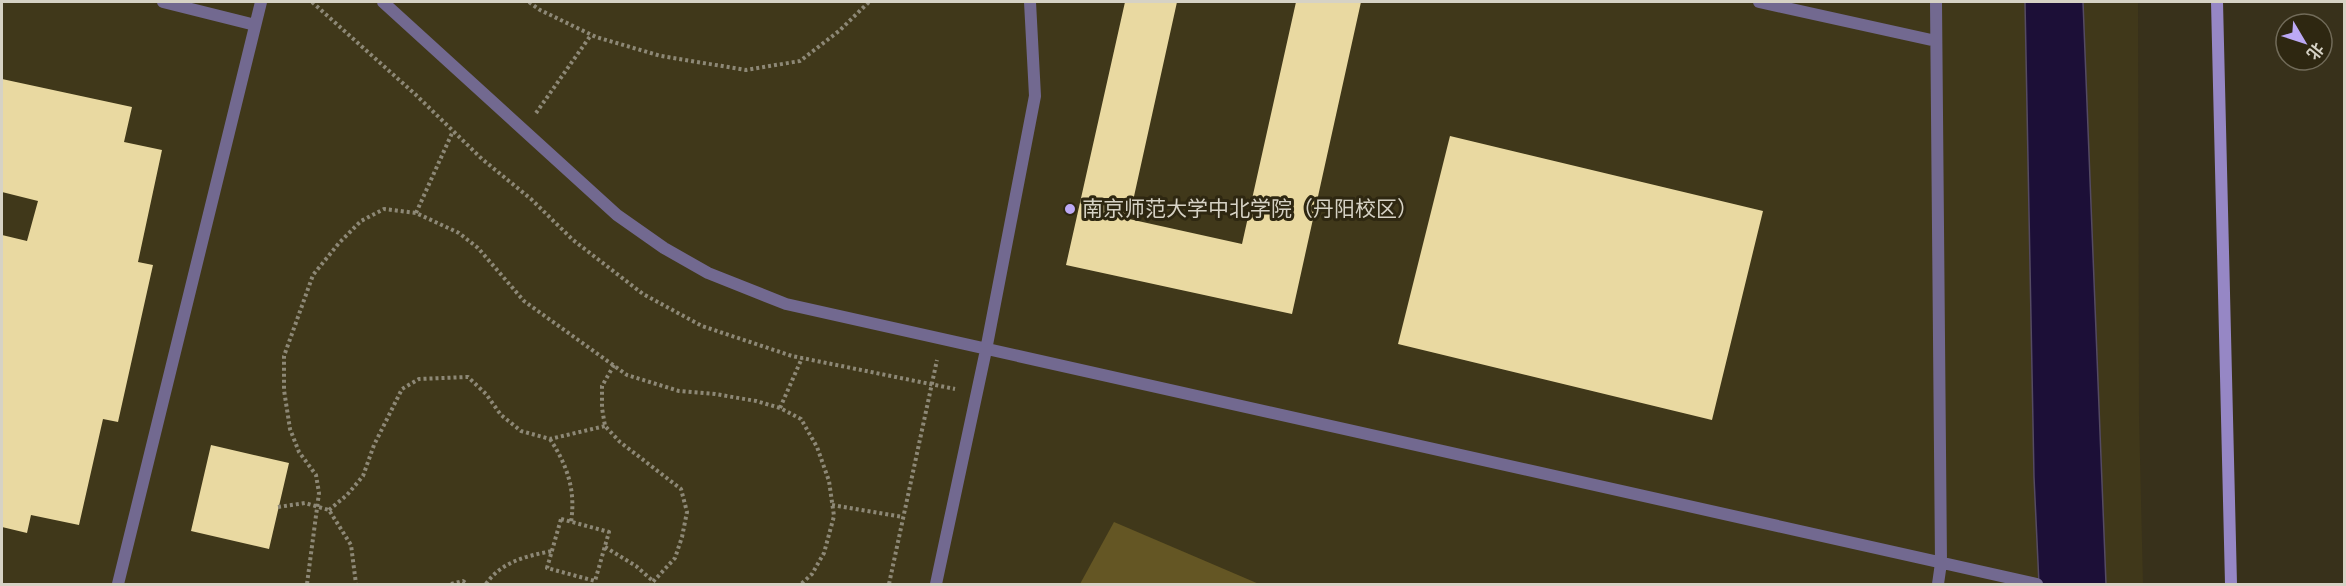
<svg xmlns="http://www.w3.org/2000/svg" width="2346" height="586" viewBox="0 0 2346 586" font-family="'Open Sans','Noto Sans SC',sans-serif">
	<rect width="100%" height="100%" fill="#38311b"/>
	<!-- built -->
	<path fill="#40381a" d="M2,2H2138L2139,416L2143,584H2Z"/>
	<!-- green -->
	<path fill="#645624" d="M1114,522L1259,584H1080Z"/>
	<!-- water -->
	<path fill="#1c0f37" stroke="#544a62" stroke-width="1.5" d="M2025,2H2083L2106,584H2039L2034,477Z"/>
	<!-- building -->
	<path fill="#e9d9a1" d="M1125,2H1177L1129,219L1242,244L1296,2H1361L1292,314L1066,265Z
		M2,79L132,107L124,142L162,150L138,262L153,265L118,422L103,419L79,525L31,515L27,533L2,527V235L27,241L38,201L2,192Z
		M1450,136L1763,211L1712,420L1398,344Z
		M211,445L289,463L269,549L191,531Z"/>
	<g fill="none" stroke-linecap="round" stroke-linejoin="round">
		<!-- path -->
		<path stroke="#8d8876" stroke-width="4" stroke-dasharray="3 3" stroke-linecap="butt" d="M312,2L415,94L482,159L531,199L573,240L643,294L702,326L792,356L955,389
			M529,2L540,10L596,37L661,56L746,70L800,61L839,31L869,2
			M536,113L591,35
			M416,213L453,131
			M614,365L602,386V408L605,426L620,442L681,489L687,512L682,537L675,558L651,584
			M780,408L802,358
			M550,439C567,465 576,490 571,522
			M832,505L903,517
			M278,507L305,503L329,510L351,545L356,584
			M329,510L347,495L363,476L374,445L402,389L419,379L468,377L486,394L501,415L521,431L550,439L605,426
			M561,519L609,532L595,581L547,568Z
			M605,547L636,566L653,581
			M307,584L319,493L316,475L299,452L290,429L284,390V356L313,275L339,243L361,221L384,209L416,213L459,233L478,248L524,301L627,375L679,391L715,394L756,401L780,408L801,419L817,447L829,481L834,516L824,553L812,574L801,584
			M451,584L463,581L467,584
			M486,584C501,562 526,556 552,551
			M889,584L937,360"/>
		<!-- street -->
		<path stroke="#726990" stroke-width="12" d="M163,2L255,25
			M383,2L617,215L664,248L708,273L786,304L2037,584
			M1759,2L1936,41
			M1936,2L1941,563L1938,584
			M118,584L261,2
			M936,584L986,350L1035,96L1030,2"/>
		<!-- secondary -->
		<path stroke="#9687c5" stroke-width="12" d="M2217,2L2231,584"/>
	</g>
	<!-- markers -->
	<circle fill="#bca9f5" stroke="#2e2711" stroke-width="2" cx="1070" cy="209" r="6"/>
	<g text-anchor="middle" stroke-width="6" stroke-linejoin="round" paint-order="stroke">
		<!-- poi labels -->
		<g font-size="21" fill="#d6d2c5" stroke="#2e2711" text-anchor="start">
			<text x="1082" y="216">南京师范大学中北学院（丹阳校区）</text>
		</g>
	</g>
	<!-- border -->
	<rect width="2346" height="586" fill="none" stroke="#d6d2c5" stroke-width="6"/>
	<!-- north arrow -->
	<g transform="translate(2304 42) rotate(129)"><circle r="28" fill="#2e2711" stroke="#716b59" stroke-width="1.5"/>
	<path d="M0-4.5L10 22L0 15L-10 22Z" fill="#bca9f5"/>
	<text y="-9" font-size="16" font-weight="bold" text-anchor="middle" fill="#d6d2c5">北</text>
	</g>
</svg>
